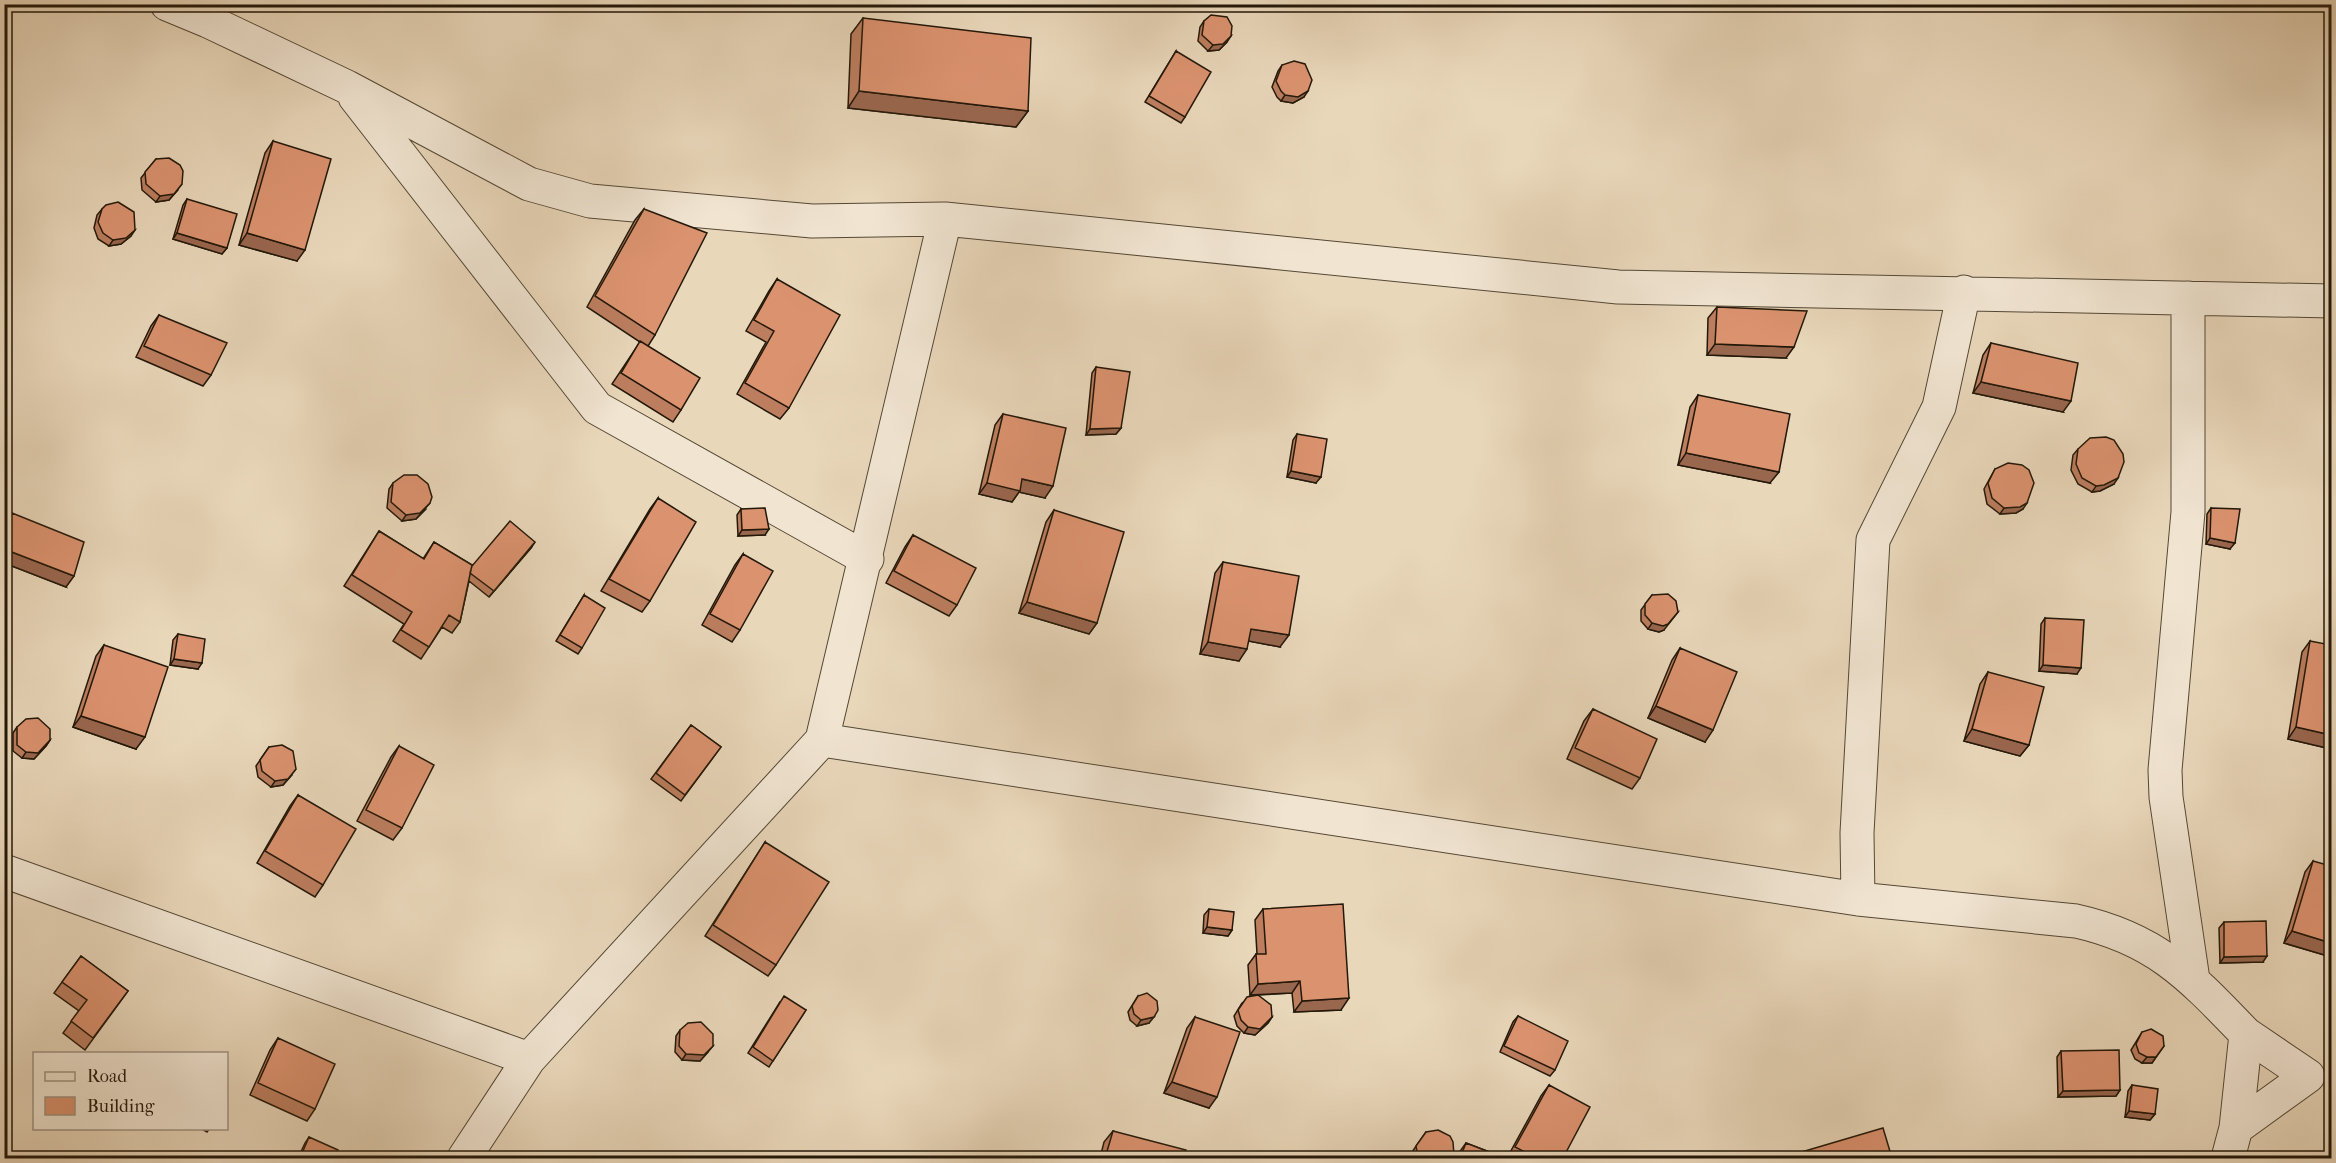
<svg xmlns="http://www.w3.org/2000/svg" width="2336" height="1163" viewBox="0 0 2336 1163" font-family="'IM FELL French Canon',serif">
	<rect width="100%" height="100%" fill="#e9d7ba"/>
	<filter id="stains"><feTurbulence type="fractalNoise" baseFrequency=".00333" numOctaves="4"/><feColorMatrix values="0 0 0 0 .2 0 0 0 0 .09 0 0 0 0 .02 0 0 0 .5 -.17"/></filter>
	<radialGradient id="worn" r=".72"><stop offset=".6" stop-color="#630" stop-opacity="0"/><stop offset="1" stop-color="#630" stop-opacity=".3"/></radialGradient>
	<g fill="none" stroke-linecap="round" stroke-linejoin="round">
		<!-- minor casing -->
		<g stroke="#544835" stroke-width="35">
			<path id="minor" d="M167,4L208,21L347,87L529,184L590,201L812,221L945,219L1618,287L2332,301
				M355,97L597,408L867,559
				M2188,298V512L2165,770L2166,797L2193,980
				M822,740L1858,899L2076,921C2157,939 2191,977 2246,1034L2236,1128L2228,1158
				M4,871L529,1059L464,1158
				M1858,899L1857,833L1873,540L1939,407L1964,292
				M529,1059L822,740L945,219
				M2236,1128L2308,1076L2246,1034"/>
		</g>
		<!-- minor -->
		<use href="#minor" stroke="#f1e5d2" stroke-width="33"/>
	</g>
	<!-- wall -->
	<path fill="#bc7e5f" stroke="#231809" stroke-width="1.5" d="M863,18L1028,111L1016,127L848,108L851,34Z
		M1204,21L1227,42L1219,50L1208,51L1198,41L1200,27Z
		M1176,51L1185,117L1181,123L1145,102Z
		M1282,65L1304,97L1293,103L1281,101L1277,97L1272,87L1278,71Z
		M273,141L297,261L239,245L265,153Z
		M156,159L178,190L169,200L156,202L142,190L141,178Z
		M187,199L227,248L222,254L173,239L183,205Z
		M102,209L131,236L121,244L109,246L98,239L94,228L97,215Z
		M644,209L655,335L648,346L681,410L673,422L612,384L640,342L587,307L635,220Z
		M777,279L789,408L780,419L737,394L766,342L746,331L769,291Z
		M1717,307L1786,358L1707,355L1708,318Z
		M159,315L211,375L203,386L136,357L151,326Z
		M1991,343L2063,412L1973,393L1983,355Z
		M1096,367L1121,428L1116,434L1086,435L1092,373Z
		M1698,395L1770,483L1678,465L1690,407Z
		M1003,414L1045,498L1019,492L1012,502L979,494L995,425Z
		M1297,434L1316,483L1287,477L1293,440Z
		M2078,449L2114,484L2100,491L2092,492L2078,484L2071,470L2073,455Z
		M2331,450V473H2330Z
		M1995,469L2023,509L2016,513L2000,514L1987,504L1984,489Z
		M393,483L426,509L416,519L402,521L387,508L389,489Z
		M658,498L650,601L642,612L601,591L650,509Z
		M2211,508L2230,549L2206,544L2207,514Z
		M741,509L765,535L738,536L737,515Z
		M1054,510L1097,623L1089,634L1019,613L1046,522Z
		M12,513L66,587L4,563V523Z
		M379,531L423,559L434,542L472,565L531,548L489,597L469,581L460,622L452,633L442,627L421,659L393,641L404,624L344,586Z
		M913,535L957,605L949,616L886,583L905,547Z
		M743,554L740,630L732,642L702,625L735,565Z
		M1223,562L1280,647L1249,641L1239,661L1200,654L1215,573Z
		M584,595L582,648L578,654L556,641Z
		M1652,595L1664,630L1659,632L1648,629L1641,621V610Z
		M2045,618L2077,674L2039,671L2041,624Z
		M178,634L198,669L170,665L173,640Z
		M2310,641L2331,749L2288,739L2302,652Z
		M104,645L136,749L73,727L96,656Z
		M1680,648L1705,742L1648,718L1672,660Z
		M1988,672L2029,745L2020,756L1964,741L1980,684Z
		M1593,709L1640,778L1632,789L1567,759L1584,721Z
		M691,725L721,747L681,801L651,779Z
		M17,727L50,740L46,746L34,759L22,758L13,751V733Z
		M399,746L402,828L393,840L357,821L391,757Z
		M269,747L292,775L283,785L271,787L258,777L256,766Z
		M298,795L323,885L315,897L257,863L290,806Z
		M765,842L776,965L768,976L705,936Z
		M2313,861L2331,957L2284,943L2305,872Z
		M1209,909L1232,930L1228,936L1203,933L1204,915Z
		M1263,909L1341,1010L1294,1012L1292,993L1258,995L1272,1017L1268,1023L1255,1035L1244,1033L1237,1026L1234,1016L1242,1003L1257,995H1250L1248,965L1256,954H1257L1255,920Z
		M2224,922L2263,962L2220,963L2219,928Z
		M81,956L128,991L85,1050L63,1033L79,1011L54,993Z
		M1138,996L1149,1023L1137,1026L1130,1020L1128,1012Z
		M780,1002L806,1010L769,1067L748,1053Z
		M1518,1016L1555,1070L1550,1076L1500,1052L1513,1022Z
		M1195,1017L1209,1108L1164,1093L1187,1028Z
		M680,1030L708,1052L700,1061L682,1060L675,1052L676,1036Z
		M2142,1032L2164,1046L2152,1063H2142L2135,1059L2131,1050Z
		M278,1038L315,1109L307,1121L250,1095L270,1050Z
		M2061,1051L2120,1090L2116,1096L2058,1097L2057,1057Z
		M1549,1085L1563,1158H1507L1541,1096Z
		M2132,1085L2155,1114L2150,1120L2125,1117L2128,1091Z
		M200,1128H210L207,1132Z
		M1113,1131L1184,1158H1100L1104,1142Z
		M1426,1132L1451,1158H1413L1412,1152Z
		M309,1137L335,1158H298L305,1143Z
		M1466,1143L1505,1158H1457L1458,1154Z"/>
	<!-- shaded-wall -->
	<path fill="#99664e" stroke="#231809" stroke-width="1.5" d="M1231,36L1227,42L1219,50L1208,51L1213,45Z
		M859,91L1028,111L1016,127L848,108Z
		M1308,91L1304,97L1293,103L1281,101L1285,95Z
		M182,184L169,200L156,202L160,196Z
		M135,230L131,236L121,244L109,246L113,240Z
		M177,233L227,248L222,254L173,239Z
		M247,233L305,250L297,261L239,245Z
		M1715,344L1794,347L1786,358L1707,355Z
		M1981,382L2071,401L2063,412L1973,393Z
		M1121,428L1116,434L1086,435L1090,429Z
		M1686,453L1779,472L1770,483L1678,465Z
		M1291,471L1321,477L1316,483L1287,477Z
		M2118,478L2114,484L2100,491L2092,492L2096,486Z
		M1022,479L1053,486L1045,498L1019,492L1012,502L979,494L987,483Z
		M430,503L416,519L402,521L406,515Z
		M2027,503L2023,509L2016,513L2000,514L2004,508Z
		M769,529L765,535L738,536L742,530Z
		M2210,538L2235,543L2230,549L2206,544Z
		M535,542L531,548L489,597L494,591Z
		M4,549L74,576L66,587L4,563Z
		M1027,602L1097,623L1089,634L1019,613Z
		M1678,612L1664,630L1659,632L1648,629L1652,623Z
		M1251,629L1289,635L1280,647L1243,640Z
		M1208,642L1247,649L1239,661L1200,654Z
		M174,659L202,663L198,669L170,665Z
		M2043,665L2081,668L2077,674L2039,671Z
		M1656,706L1713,730L1705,742L1648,718Z
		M81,716L145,737L136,749L73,727Z
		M2296,727L2331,735V749L2288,739Z
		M1972,729L2029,745L2020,756L1964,741Z
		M50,740L46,746L34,759L22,758L26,752Z
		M296,769L283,785L271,787L275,781Z
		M1207,927L1232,930L1228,936L1203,933Z
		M2292,931L2331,943V957L2284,943Z
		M2267,956L2263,962L2220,963L2224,957Z
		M1300,981L1292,993L1250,995L1258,984Z
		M1349,998L1341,1010L1294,1012L1302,1001Z
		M1154,1017L1149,1023L1137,1026L1141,1020Z
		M1272,1017L1268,1023L1255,1035L1244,1033L1248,1027Z
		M713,1046L708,1052L700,1061L682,1060L686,1054Z
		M2147,1057H2156L2152,1063H2142Z
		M1172,1082L1217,1097L1209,1108L1164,1093Z
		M2120,1090L2116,1096L2058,1097L2063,1091Z
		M2129,1111L2155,1114L2150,1120L2125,1117Z"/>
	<!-- building -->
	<path fill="#db926f" stroke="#231809" stroke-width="1.5" d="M1211,15L1227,17L1232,26L1231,36L1223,44L1213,45L1202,35L1204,21Z
		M863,18L1031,38L1028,111L859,91Z
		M1176,51L1211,72L1185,117L1149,96Z
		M1294,61L1305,64L1312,80L1308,91L1298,97L1285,95L1281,91L1276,81L1282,65Z
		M273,141L331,159L305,250L247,233Z
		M169,158L180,165L183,171L182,184L174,194L160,196L146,184L145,172L156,159Z
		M187,199L237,214L227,248L177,233Z
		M118,202L134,212L135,230L126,238L113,240L103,233L98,222L102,209L106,205Z
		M644,209L707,233L655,335L595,296Z
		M777,279L840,315L789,408L745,383L774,331L754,320Z
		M1717,307L1807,311L1794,347L1715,344Z
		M159,315L227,343L211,375L144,346Z
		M640,341L700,378L681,410L621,373Z
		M1991,343L2078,363L2071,401L1981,382Z
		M1096,367L1130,372L1121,428L1090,429Z
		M1698,395L1790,414L1779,472L1686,453Z
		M1003,414L1066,428L1053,486L1022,479L1020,491L987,483Z
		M1297,434L1327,439L1321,477L1291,471Z
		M2106,437L2114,440L2123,454L2124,462L2118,478L2104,485L2096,486L2082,478L2076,464L2078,449L2090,438Z
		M2008,463L2022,465L2029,470L2034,483L2027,503L2020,507L2004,508L1992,498L1988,483L1995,469Z
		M404,475H417L428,484L432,497L430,503L420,513L406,515L391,502L393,483Z
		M658,498L696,522L650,601L609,579Z
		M765,508L769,529L742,530L741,509Z
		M2211,508L2240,509L2235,543L2210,538Z
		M1054,510L1124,532L1097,623L1027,602Z
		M12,513L84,542L74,576L4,549V539Z
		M510,521L535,542L494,591L470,573L472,566Z
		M379,531L424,559L434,542L472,565L460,622L449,615L429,647L401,630L412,612L352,575Z
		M913,535L976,568L957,605L894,571Z
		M743,554L773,571L740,630L710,614Z
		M1223,562L1299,576L1289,635L1251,629L1247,649L1208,642Z
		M1668,594L1676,601L1678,612L1668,624L1663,626L1652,623L1645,615V604L1652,595Z
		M584,595L605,608L582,648L560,635Z
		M2045,618L2084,620L2081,668L2043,665Z
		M178,634L205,639L202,663L174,659Z
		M2310,641L2331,645V735L2296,727Z
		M104,645L168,667L145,737L81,716Z
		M1680,648L1737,672L1713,730L1656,706Z
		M1988,672L2044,687L2029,745L1972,729Z
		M1593,709L1657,739L1640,778L1575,748Z
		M38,718L50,729V740L38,753L26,752L17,745V727L26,719Z
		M691,725L721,747L685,795L656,773Z
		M282,745L293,751L296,769L288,779L275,781L262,771L260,760L269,747Z
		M399,746L434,765L402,828L366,810Z
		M298,795L356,829L323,885L265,851Z
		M765,842L829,882L776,965L713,925Z
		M2313,861L2331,866V943L2292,931Z
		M1343,904L1349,998L1302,1001L1300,981L1258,984L1256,954H1266L1263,909Z
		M1209,909L1234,912L1232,930L1207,927Z
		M2266,921L2267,956L2224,957V922Z
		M81,956L128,991L93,1038L71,1021L87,1000L62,982Z
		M1147,993L1157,1001L1158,1010L1154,1017L1141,1020L1134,1014L1132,1006L1138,996Z
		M1258,995L1271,1005L1272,1017L1260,1029L1248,1027L1241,1020L1238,1010L1247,997Z
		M784,996L806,1010L773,1061L753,1047Z
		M1518,1016L1568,1041L1555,1070L1504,1046Z
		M1195,1017L1240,1032L1217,1097L1172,1082Z
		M701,1022L713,1034V1046L704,1055L686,1054L679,1046L680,1030L688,1023Z
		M2151,1029L2163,1036L2164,1046L2156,1057H2147L2139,1053L2136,1044L2142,1032Z
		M278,1038L335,1064L315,1109L258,1083Z
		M2119,1050L2120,1090L2063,1091L2061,1051Z
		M1549,1085L1590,1107L1563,1158H1537L1515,1147Z
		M2132,1085L2158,1089L2155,1114L2129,1111Z
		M1883,1128L1892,1158H1789L1788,1156Z
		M1438,1130L1450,1136L1453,1142L1454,1155L1451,1158H1420L1418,1157L1416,1146L1426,1132Z
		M1113,1131L1186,1150L1184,1158H1105Z
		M309,1137L338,1150L335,1158H300Z
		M1466,1143L1505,1158H1460Z"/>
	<!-- margin -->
	<rect width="2336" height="1163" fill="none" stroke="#e9d7ba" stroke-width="24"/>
	<rect x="6" y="6" width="2324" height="1151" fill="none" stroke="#231809" stroke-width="3"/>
	<rect x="12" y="12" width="2312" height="1139" fill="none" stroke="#231809" stroke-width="1.5"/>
	<!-- legend -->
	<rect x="33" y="1052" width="195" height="78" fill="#f1e5d2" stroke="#9f9382" stroke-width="1.5"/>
	<rect x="45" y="1072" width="30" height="9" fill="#f1e5d2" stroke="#9f9382" stroke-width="1.5"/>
	<text x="87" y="1082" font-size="18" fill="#231809">Road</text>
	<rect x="45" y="1097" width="30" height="18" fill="#db926f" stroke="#9f9382" stroke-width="1.5"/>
	<text x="87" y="1112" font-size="18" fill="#231809">Building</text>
	<rect width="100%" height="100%" filter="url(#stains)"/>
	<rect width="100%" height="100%" fill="url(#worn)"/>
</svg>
